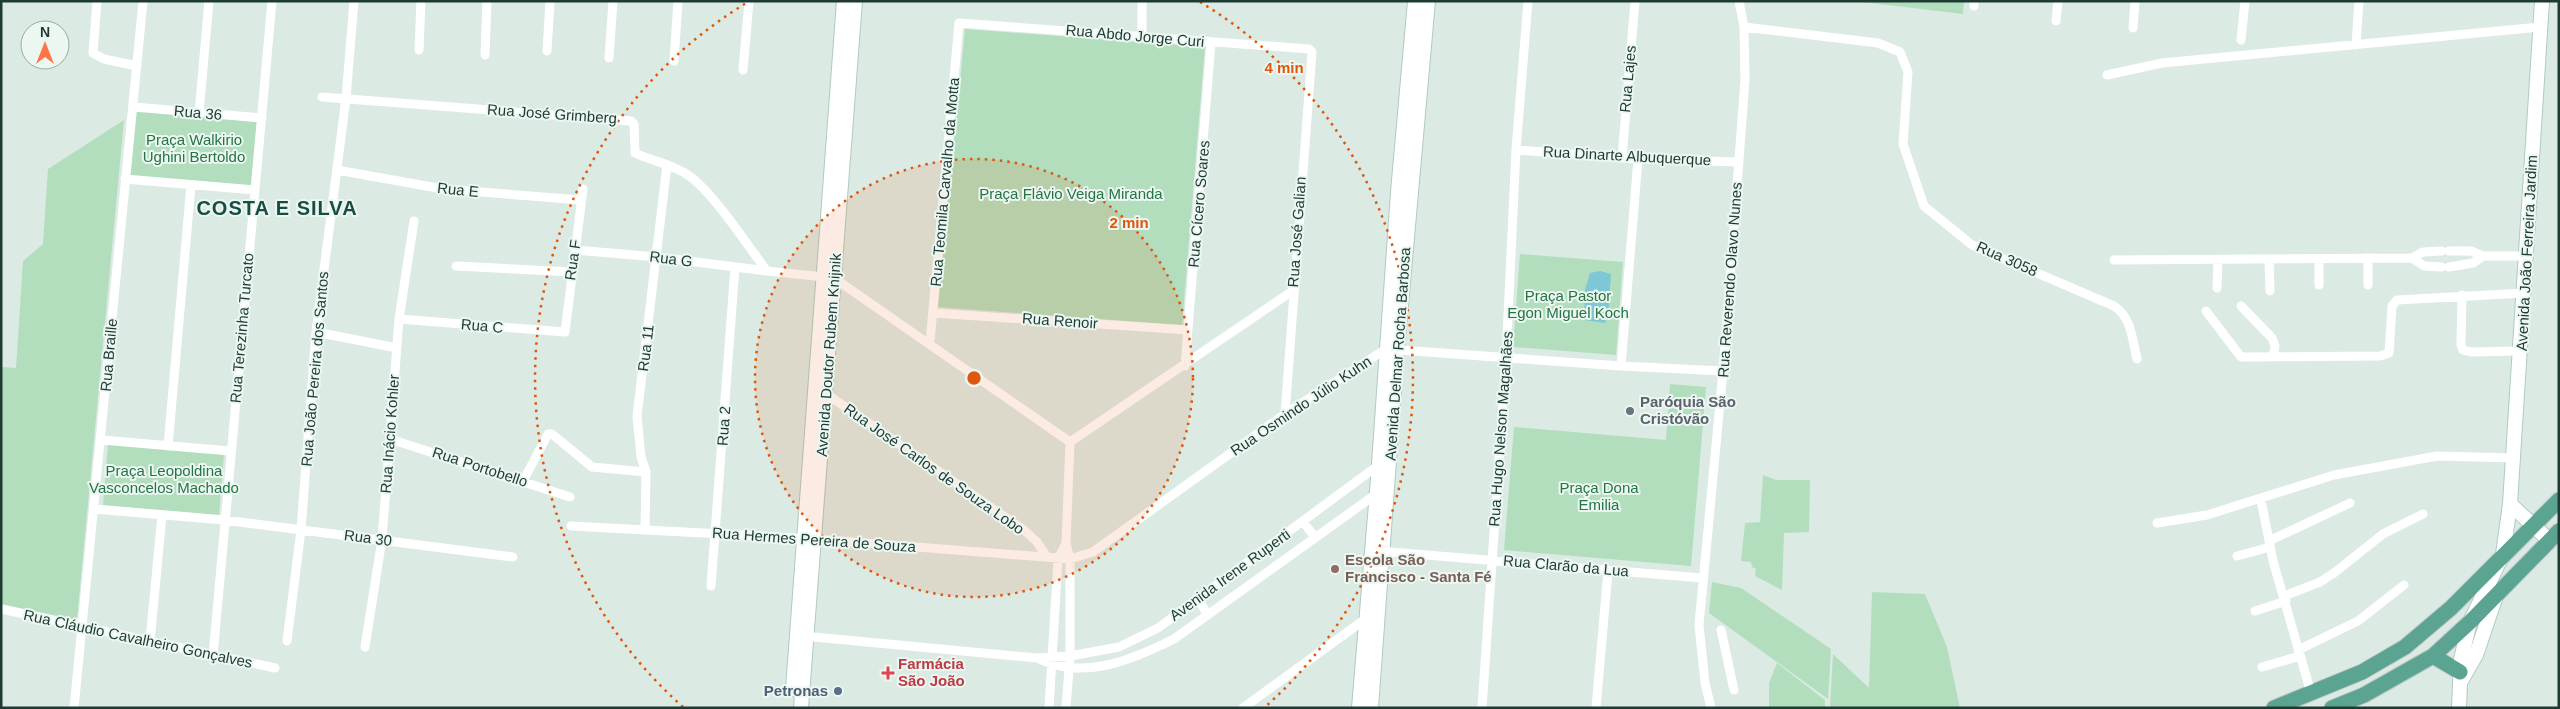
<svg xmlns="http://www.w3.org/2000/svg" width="2560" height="709" viewBox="0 0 2560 709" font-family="Helvetica,sans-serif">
	<rect width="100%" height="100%" fill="#dceae4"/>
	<!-- green -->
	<path fill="#b2debe" d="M1854,1H1964L1963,14Z
		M965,29L1205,47L1182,325L938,307Z
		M136,111L257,122L252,187L130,177Z
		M124,120L77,620L1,604V367L16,368L23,261L43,244L48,169Z
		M1520,254L1623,262L1616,355L1513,347Z
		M1670,384L1706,387L1691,566L1504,550L1514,427L1666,440Z
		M108,444L224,454L219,515L103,505Z
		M1763,475L1776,480H1810L1809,532L1784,533L1782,590L1755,576L1756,569L1752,567L1751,562L1741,561L1745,523L1760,522Z
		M1712,582L1741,588L1831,649L1828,699L1709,613Z
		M1872,592L1925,594L1947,647L1960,708H1830L1833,654L1869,688Z
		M1777,663L1825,700V708H1769V683Z"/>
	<!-- water -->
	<path fill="#7dc7d6" d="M1600,271L1611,274L1608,316L1605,323L1584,320L1585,290L1590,273Z"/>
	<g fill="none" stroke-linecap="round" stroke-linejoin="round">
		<!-- secondary casing -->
		<g stroke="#aecbc1" stroke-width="16">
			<path id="secondary" d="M2510,504L2550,541
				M2461,681L2476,655L2496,596
				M793,689L844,1
				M801,708L855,1
				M1359,708L1377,492L1398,192L1415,1
				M1371,708L1397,350L1428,1
				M2459,708L2461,659L2470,622L2503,554L2510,504L2542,1"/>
		</g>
		<!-- primary casing -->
		<g stroke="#bbc4c2" stroke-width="17">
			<path id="primary" d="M2433,656L2460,672
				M2274,708L2362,672L2405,647L2451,608L2559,500
				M2332,708L2364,695L2433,656L2470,622L2559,531"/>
		</g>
		<!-- street -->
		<path stroke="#fff" stroke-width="9" d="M97,1L93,53L104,59L137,66
			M1974,6V1
			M2056,21L2058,1
			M1744,27L1878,43L1900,52L1908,72L1903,144L1924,206L1972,245L2114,306C2132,318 2132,339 2137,359
			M2133,28L2135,1
			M1142,36V2
			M2241,40L2245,1
			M2356,45L2359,1
			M419,50L421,1
			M547,51L550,1
			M485,55L487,1
			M609,58L613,1
			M674,61L678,1
			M743,70L749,1
			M2107,75L2162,63L2540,27
			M322,97L631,121L634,124L635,153C652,161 672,164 688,175C713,192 747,245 767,271L834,278L1070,442
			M134,107L262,118
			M199,113L209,1
			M1516,150L1638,159L1739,162
			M1622,158L1635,1
			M337,170L443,189L581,200
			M125,179L255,190
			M575,250L657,257L767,271
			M2449,251H2471L2483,256H2526
			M2368,258V285
			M2412,258L2424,266L2442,267
			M2269,259L2270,291
			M2319,259V285
			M2114,260L2412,258L2423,252L2442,251
			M456,266L572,272
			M2449,267L2473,263L2483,256
			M2217,288L2218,259
			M2462,295L2461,345L2463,350L2471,352L2521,351
			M2241,306L2272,338L2275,346L2273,357
			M2206,311L2241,357L2380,356L2389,353L2392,306L2397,300L2524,293
			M933,313L1188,330
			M399,319L565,332L583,189
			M316,332L397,348
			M930,342L959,23L1309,49L1312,52L1285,414
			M1185,366L1211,42
			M1621,366L1638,159
			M822,391L1024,530L1037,542L1047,557
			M390,439L570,497
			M102,440L230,451
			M1070,442L1294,290
			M168,446L191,185
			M523,481L548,434H552L592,467L646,472
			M2261,500L2273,561L2311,693
			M94,509L224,520L513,557
			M1303,522L1315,537
			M2157,523L2207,515L2334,475L2437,456L2515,458
			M571,526L815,539L1070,559L1093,552L1285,414L1386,349L1621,366L1723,371
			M645,530L646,472L641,457L637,416L667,165
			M2269,541L2350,503
			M1378,551L1702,578
			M2237,556L2270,547
			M711,586L735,267
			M2284,596L2320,582L2334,573L2383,534L2423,514
			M1198,599L1208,615
			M1,609L275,668
			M2255,611L2286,601
			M1721,630L1734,690
			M803,636L1037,658L1070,656L1119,647L1158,628L1380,464
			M150,641L162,515
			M287,641L301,530L316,332L346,98L354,1
			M365,647L382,539L399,319L414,221
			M2298,650L2358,621L2404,585
			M213,656L272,1
			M1037,658C1083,681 1132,660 1174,639L1379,492
			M2262,667L2300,656
			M74,708L143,1
			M1049,708L1058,559L1066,543
			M1066,708L1070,656V559L1066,543L1070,442
			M1243,708L1368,617
			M1482,708L1506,358L1516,150L1528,1
			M1596,708L1608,571
			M1711,708L1705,683L1699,625L1723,371L1745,80L1744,27L1739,1"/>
		<!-- secondary -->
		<use href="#secondary" stroke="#fff" stroke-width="14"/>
		<!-- primary -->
		<use href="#primary" stroke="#5ca492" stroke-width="15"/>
	</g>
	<!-- distance rings -->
	<circle cx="974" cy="378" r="219" fill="#de570e" fill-opacity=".12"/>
	<g fill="none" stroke="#de570e" stroke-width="2.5" stroke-dasharray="2.5 5">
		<circle cx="974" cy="378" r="219"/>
		<path d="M683 707A439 439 0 0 1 748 2M1200 2A439 439 0 0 1 1265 707"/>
	</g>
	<!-- markers -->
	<circle fill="#6b7280" stroke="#ecf7f2" stroke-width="2" cx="1630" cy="411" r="5"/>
	<circle fill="#8d6e63" stroke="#ecf7f2" stroke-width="2" cx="1335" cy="569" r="5"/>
	<path fill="#e0444e" stroke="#ecf7f2" stroke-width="2" d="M885.5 665.5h5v5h5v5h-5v5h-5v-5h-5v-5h5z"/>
	<circle fill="#5c6f8a" stroke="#ecf7f2" stroke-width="2" cx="838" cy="691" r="5"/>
	<g text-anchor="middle" stroke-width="4" stroke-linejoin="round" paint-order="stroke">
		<!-- street labels -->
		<g font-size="15" fill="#1d3a33" stroke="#ecf7f2">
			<text transform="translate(1135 36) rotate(5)" y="5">Rua Abdo Jorge Curi</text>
			<text transform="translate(1628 79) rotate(-85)" y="5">Rua Lajes</text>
			<text transform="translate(198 113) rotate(5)" y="5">Rua 36</text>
			<text transform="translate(552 114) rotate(4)" y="5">Rua José Grimberg</text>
			<text transform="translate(1627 156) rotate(3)" y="5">Rua Dinarte Albuquerque</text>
			<text transform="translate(945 182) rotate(-85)" y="5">Rua Teomila Carvalho da Motta</text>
			<text transform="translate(458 190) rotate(6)" y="5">Rua E</text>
			<text transform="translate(1199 204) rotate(-85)" y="5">Rua Cícero Soares</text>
			<text transform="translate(1297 232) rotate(-86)" y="5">Rua José Galian</text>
			<text transform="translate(2527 253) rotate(-87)" y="5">Avenida João Ferreira Jardim</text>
			<text transform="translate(671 259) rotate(7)" y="5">Rua G</text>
			<text transform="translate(2007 259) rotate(24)" y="5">Rua 3058</text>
			<text transform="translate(573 260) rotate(-82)" y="5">Rua F</text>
			<text transform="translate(1730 280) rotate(-86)" y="5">Rua Reverendo Olavo Nunes</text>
			<text transform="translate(1060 321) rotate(4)" y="5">Rua Renoir</text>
			<text transform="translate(482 326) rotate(5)" y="5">Rua C</text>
			<text transform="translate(242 328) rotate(-85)" y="5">Rua Terezinha Turcato</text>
			<text transform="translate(646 348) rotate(-83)" y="5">Rua 11</text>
			<text transform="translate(1398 354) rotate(-86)" y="5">Avenida Delmar Rocha Barbosa</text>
			<text transform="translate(109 355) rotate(-85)" y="5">Rua Braille</text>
			<text transform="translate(829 355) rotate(-86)" y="5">Avenida Doutor Rubem Knijnik</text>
			<text transform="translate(315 369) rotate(-85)" y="5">Rua João Pereira dos Santos</text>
			<text transform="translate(1301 406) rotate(-34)" y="5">Rua Osmindo Júlio Kuhn</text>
			<text transform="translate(724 426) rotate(-86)" y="5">Rua 2</text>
			<text transform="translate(1501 429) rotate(-86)" y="5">Rua Hugo Nelson Magalhães</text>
			<text transform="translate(390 434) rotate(-86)" y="5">Rua Inácio Kohler</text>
			<text transform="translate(480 467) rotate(18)" y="5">Rua Portobello</text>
			<text transform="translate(934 469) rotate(35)" y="5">Rua José Carlos de Souza Lobo</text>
			<text transform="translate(368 538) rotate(7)" y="5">Rua 30</text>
			<text transform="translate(814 540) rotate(4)" y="5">Rua Hermes Pereira de Souza</text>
			<text transform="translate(1566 566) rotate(5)" y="5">Rua Clarão da Lua</text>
			<text transform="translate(1230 575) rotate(-36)" y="5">Avenida Irene Ruperti</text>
			<text transform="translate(138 639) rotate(12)" y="5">Rua Cláudio Cavalheiro Gonçalves</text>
		</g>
		<!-- park labels -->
		<g font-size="15" fill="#247444" stroke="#ecf7f2">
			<text x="194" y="145">Praça Walkirio<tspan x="194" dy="17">Ughini Bertoldo</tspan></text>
			<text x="1071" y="199">Praça Flávio Veiga Miranda</text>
			<text x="1568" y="301">Praça Pastor<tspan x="1568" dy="17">Egon Miguel Koch</tspan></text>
			<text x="164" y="476">Praça Leopoldina<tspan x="164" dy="17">Vasconcelos Machado</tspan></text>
			<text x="1599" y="493">Praça Dona<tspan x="1599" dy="17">Emilia</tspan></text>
		</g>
		<!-- worship labels -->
		<g font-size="15" font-weight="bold" fill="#5b616d" stroke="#ecf7f2" text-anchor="start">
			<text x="1640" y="407">Paróquia São<tspan x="1640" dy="17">Cristóvão</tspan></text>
		</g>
		<!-- education labels -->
		<g font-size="15" font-weight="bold" fill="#785e54" stroke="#ecf7f2" text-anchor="start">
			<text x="1345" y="565">Escola São<tspan x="1345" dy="17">Francisco - Santa Fé</tspan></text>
		</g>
		<!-- health labels -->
		<g font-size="15" font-weight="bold" fill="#be3a42" stroke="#ecf7f2" text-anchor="start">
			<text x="898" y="669">Farmácia<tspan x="898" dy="17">São João</tspan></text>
		</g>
		<!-- service labels -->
		<g font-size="15" font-weight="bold" fill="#4e5e75" stroke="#ecf7f2" text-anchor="end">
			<text x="828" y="696">Petronas</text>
		</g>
		<!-- district labels -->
		<g font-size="20" font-weight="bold" letter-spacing="1" fill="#174e41" stroke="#ecf7f2">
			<text x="277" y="215">COSTA E SILVA</text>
		</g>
	</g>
	<circle cx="974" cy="378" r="8" fill="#de570e" stroke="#ecf7f2" stroke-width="2.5"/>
	<g font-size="15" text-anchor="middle" font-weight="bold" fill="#de570e" stroke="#ecf7f2" stroke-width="4" stroke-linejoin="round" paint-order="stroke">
		<text x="1284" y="73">4 min</text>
		<text x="1129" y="228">2 min</text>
	</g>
	<!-- border -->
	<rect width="2560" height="709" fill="none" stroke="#1d3a33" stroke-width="5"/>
	<!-- north arrow -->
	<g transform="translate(45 45)"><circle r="24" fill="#ecf7f2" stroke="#99aba6"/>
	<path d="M0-4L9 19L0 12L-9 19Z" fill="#ff7545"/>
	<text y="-8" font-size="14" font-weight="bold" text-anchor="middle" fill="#1d3a33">N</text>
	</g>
</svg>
